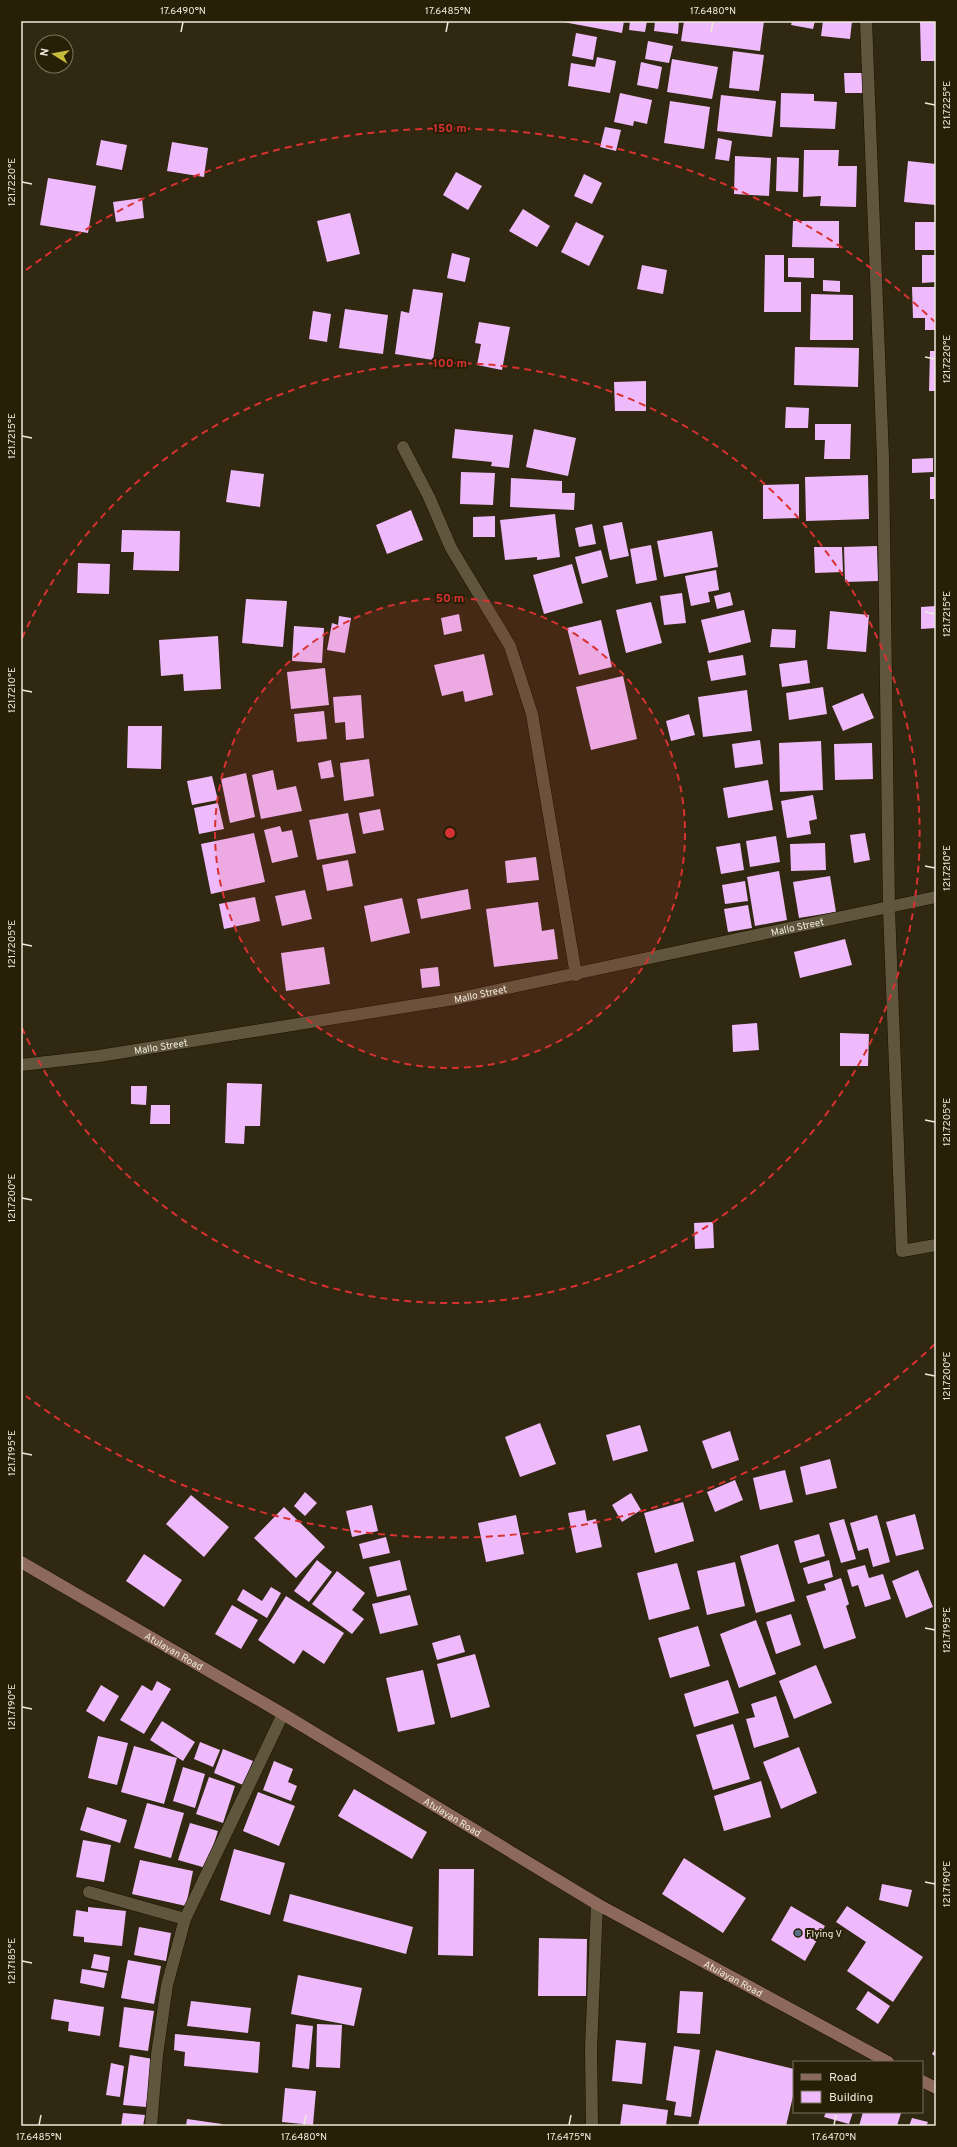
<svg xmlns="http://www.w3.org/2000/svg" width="957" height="2147" viewBox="0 0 957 2147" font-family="Overpass,sans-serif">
	<rect width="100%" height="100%" fill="#312811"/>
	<!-- building -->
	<path fill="#efbafb" d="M558,21H624L622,33Z
		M630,21H647L645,32L629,30Z
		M655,21H679L678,34L654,31Z
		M684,21H764L760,51L681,41Z
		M792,21H815L813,29L791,25Z
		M823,21H852L850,39L821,36Z
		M920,21H936V61H921Z
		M576,33L597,37L593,60L572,56Z
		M648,41L673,46L669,63L645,59Z
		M733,51L764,55L759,91L729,88Z
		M597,57L616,61L610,93L568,86L571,63L595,67Z
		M672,59L718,67L712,99L667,92Z
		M641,62L662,67L658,89L637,85Z
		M844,73H863V93H845Z
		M620,93L652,100L647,124L634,121L633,126L614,122Z
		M781,93L814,94V101L837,102L835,129L780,127Z
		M721,95L776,101L772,137L717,131Z
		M670,101L710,107L704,149L664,143Z
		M605,127L621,130L616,151L600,147Z
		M718,138L732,141L729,161L715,159Z
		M101,140L127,145L122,170L96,165Z
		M172,142L208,148L204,177L167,171Z
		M804,150H839L838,166H857L856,207L820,206L821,196L803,197Z
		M735,156L771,158L769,196L734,194Z
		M777,157L799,158L798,192L776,191Z
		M908,161L936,164V205L904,202Z
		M456,172L482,186L468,210L443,195Z
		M584,174L602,183L592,204L574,196Z
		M48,178L96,186L88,233L40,225Z
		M142,198L144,218L116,222L113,202Z
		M523,209L550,226L537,247L509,231Z
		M350,213L360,254L327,262L317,221Z
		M793,221H839V248L792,247Z
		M576,222L604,236L589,266L561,252Z
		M915,222H936V250H915Z
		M452,253L470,258L465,282L447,278Z
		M765,255H784V282H801V312H764Z
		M922,255H936V282L922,283Z
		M788,258H814V278L788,277Z
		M642,265L667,270L663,294L637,289Z
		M823,280L840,281V292L823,291Z
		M912,287H936V330H925V318H913Z
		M413,289L443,293L433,360L395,354L401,311L409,313Z
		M811,294L853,295V340H810Z
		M345,309L388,315L383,354L339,348Z
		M313,311L331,314L327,342L309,339Z
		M479,322L510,327L502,370L477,365L481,344L475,343Z
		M795,347L859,348L858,387L794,385Z
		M930,351H936V391H929Z
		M646,381V411H615L614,382Z
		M786,407L809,408L808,428H785Z
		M815,424H851L850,459H824L825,440H815Z
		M455,429L513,435L509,468L491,466L492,462L452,458Z
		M534,429L576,438L568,476L526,467Z
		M933,458V472L912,473V459Z
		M231,470L264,474L260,507L226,502Z
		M461,472L495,473L493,505L460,504Z
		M868,475L869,519L806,521L805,477Z
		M930,477H936V499H930Z
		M511,478L562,481V493H575L574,510L510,507Z
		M799,484V518L763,519V485Z
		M411,510L423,540L387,554L376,525Z
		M555,514L560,557L537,560V557L505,560L500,520Z
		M495,516V537H473V517Z
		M622,522L629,556L610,560L603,526Z
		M592,524L596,544L579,547L575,528Z
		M122,530L180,531L179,571L133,570L134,552H121Z
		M712,531L718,567L664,577L657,541Z
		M651,545L657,580L636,584L630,549Z
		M877,546L878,581L845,582L844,547Z
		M814,547H842L843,572L815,573Z
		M601,550L608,577L582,584L575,557Z
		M78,563L110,564L109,594L77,593Z
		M572,564L583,603L544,614L533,575Z
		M716,570L719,590L708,592L710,602L691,606L685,576Z
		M730,592L733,605L717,609L714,596Z
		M682,593L686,623L664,625L660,596Z
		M246,599L287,601L283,647L242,643Z
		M651,602L662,643L626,653L616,610Z
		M936,606V628L921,629V607Z
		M744,610L751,642L709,653L701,620Z
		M830,611L869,615L866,652L827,649Z
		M459,614L462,631L444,635L441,618Z
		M339,616L351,618L345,653L327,650L332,623L338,625Z
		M601,620L612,667L579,675L567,628Z
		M294,626L324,628L322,663L292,661Z
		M772,629L796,630L795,648L770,647Z
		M218,636L221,689L184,691L183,674L161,676L159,640Z
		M484,654L493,695L465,702L463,691L442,696L434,665Z
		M743,655L746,675L711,681L707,661Z
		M807,660L810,683L782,687L779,664Z
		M325,668L329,705L291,709L287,672Z
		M623,676L637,739L591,750L576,687Z
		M823,687L827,714L789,720L786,693Z
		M747,690L752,731L703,737L698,697Z
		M863,693L874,718L843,731L832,706Z
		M361,695L364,738L346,740L345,722L335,723L333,697Z
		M324,711L327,739L297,742L294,714Z
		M689,714L695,735L671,741L666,721Z
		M128,726H162L161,769L127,768Z
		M760,740L763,764L735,768L732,744Z
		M821,741L823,790L780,792L779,743Z
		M872,743L873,779L835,780L834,744Z
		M369,759L374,796L344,801L340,763Z
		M331,760L334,777L321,779L318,763Z
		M273,770L277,790L296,786L302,811L261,819L252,775Z
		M246,773L255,817L230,823L221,779Z
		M212,776L218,800L192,805L187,781Z
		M768,780L773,810L728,818L723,788Z
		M813,795L817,819L809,821L811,834L787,838L781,801Z
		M218,803L224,829L199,834L194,808Z
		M380,809L384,830L363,834L359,813Z
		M348,813L356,853L317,860L309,820Z
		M280,826L282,832L292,830L298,857L272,863L264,830Z
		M254,833L265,882L211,894L201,844Z
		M865,833L870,860L854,863L850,835Z
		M776,836L780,862L750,867L746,841Z
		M740,843L744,870L721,874L716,847Z
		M825,843L826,870L791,871L790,844Z
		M536,857L539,880L507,883L505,861Z
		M348,860L353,886L327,891L322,865Z
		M779,871L787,920L755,926L747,877Z
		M830,876L836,912L799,918L793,882Z
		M745,881L748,901L725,904L722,885Z
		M468,889L471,909L421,919L417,899Z
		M305,890L312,919L282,926L275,896Z
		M255,897L260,921L224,929L219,904Z
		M402,898L410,933L371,942L364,906Z
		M538,902L542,931L554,929L558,959L494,967L486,909Z
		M748,905L752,928L728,932L724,909Z
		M845,939L852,965L800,978L794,952Z
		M324,947L330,984L286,991L281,953Z
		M438,967L440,986L422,988L420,969Z
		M757,1023L759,1050L733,1052L732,1025Z
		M840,1033L869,1034L868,1066H840Z
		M227,1083L262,1084L260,1126H245L244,1144L225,1143Z
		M131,1086H147L146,1105L131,1104Z
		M151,1105H170V1124H150Z
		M713,1222L714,1248L695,1249L694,1223Z
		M540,1423L556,1464L520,1477L505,1437Z
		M640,1425L648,1451L613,1461L606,1435Z
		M730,1431L739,1460L712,1469L702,1441Z
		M830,1459L837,1488L806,1495L800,1467Z
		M785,1470L793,1502L760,1510L753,1478Z
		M735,1480L743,1500L715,1512L707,1492Z
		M305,1492L317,1503L305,1516L294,1506Z
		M631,1493L641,1510L622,1522L612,1505Z
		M191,1495L229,1527L204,1557L166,1524Z
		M683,1502L694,1541L655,1553L644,1513Z
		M372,1505L378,1531L352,1537L346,1511Z
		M284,1507L325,1547L296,1578L254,1538Z
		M585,1510L587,1521L596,1519L602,1547L576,1553L568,1513Z
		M915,1514L924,1549L896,1556L886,1522Z
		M516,1515L524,1554L486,1562L478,1523Z
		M877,1515L890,1562L873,1567L868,1548L858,1551L850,1523Z
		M844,1519L856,1559L841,1563L829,1523Z
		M819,1534L825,1556L800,1563L794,1541Z
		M386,1537L390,1553L363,1559L359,1544Z
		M778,1544L795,1601L756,1613L740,1556Z
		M144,1554L182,1580L164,1607L126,1581Z
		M317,1560L332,1572L309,1602L294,1591Z
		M400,1560L407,1590L377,1597L369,1567Z
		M829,1560L833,1577L808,1584L803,1568Z
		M735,1562L745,1606L707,1615L697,1571Z
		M677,1563L690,1609L649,1620L637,1573Z
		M865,1565L869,1578L883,1574L891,1599L865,1607L858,1585L852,1587L847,1570Z
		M918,1570L933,1607L906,1618L892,1581Z
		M337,1571L365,1593L352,1610L364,1619L352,1634L312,1604Z
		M841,1578L849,1604L846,1606L856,1638L824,1649L806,1596L826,1590L824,1584Z
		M271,1587L281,1593L267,1618L237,1600L243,1589L262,1601Z
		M410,1595L418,1625L380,1634L372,1604Z
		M286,1596L344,1633L324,1664L303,1650L294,1664L258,1640Z
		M232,1605L258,1620L241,1649L215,1634Z
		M791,1614L801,1645L776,1654L766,1622Z
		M756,1620L776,1674L739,1688L720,1634Z
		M698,1626L710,1666L670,1678L658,1638Z
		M460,1635L465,1652L437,1660L432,1643Z
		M475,1654L490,1707L451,1718L437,1664Z
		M816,1665L832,1703L794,1719L779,1681Z
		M423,1670L435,1724L398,1732L386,1678Z
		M728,1680L739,1713L694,1727L684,1694Z
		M157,1681L171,1689L144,1734L120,1720L142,1685L152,1691Z
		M101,1685L119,1696L104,1722L86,1711Z
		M776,1696L789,1737L754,1748L746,1719L755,1717L751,1704Z
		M162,1721L195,1742L183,1761L150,1740Z
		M733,1724L750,1779L713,1790L696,1735Z
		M98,1736L128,1743L117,1785L88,1778Z
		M200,1742L220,1750L213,1767L194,1759Z
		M134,1746L177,1758L164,1804L121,1792Z
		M799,1747L817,1793L781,1809L763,1762Z
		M223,1749L253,1761L243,1785L214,1773Z
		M274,1761L293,1769L288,1782L297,1786L291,1801L263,1790Z
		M183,1767L205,1774L195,1808L173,1801Z
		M209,1777L235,1786L223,1823L196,1814Z
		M761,1781L771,1817L724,1831L714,1796Z
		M354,1789L427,1832L412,1859L338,1816Z
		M258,1792L295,1806L279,1846L243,1831Z
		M147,1803L184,1813L171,1858L134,1848Z
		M87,1807L127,1820L120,1843L80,1830Z
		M190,1823L218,1831L206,1868L178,1860Z
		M83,1840L111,1845L104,1882L76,1877Z
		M234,1849L285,1863L270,1915L220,1900Z
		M684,1858L746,1898L723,1933L662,1894Z
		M140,1860L193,1871L186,1906L132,1894Z
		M439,1869H474L473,1956L438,1955Z
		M882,1884L912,1890L908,1907L879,1900Z
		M290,1894L413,1927L406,1954L283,1921Z
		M791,1906L825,1926L805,1961L771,1940Z
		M847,1906L923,1957L893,2002L847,1971L866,1942L836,1922Z
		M88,1907L126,1911L122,1946L84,1942V1937L73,1936L76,1910L88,1912Z
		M139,1927L171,1933L166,1961L134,1955Z
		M539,1938L587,1939L586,1996H538Z
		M94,1954L110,1957L108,1971L91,1968Z
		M128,1960L161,1966L154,2004L121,1998Z
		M82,1969L107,1973L104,1988L80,1983Z
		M298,1975L362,1988L354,2026L291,2014Z
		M680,1991L703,1992L700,2034L677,2033Z
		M868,1991L890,2006L878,2024L856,2009Z
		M54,1999L104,2007L100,2036L68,2031L69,2022L51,2019Z
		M191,2001L251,2008L248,2033L187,2026Z
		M124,2007L154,2011L148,2051L119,2047Z
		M296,2024L313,2026L309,2069L292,2067Z
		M317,2024L342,2025L340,2068L316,2067Z
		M175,2034L260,2042L258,2073L184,2066L185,2052L174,2050Z
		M616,2040L646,2043L642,2084L612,2081Z
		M674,2046L700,2050L691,2117L674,2115L676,2102L666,2100Z
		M936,2048V2057L932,2054Z
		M716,2050L794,2069V2092L786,2126H698Z
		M130,2055L153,2059L146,2107L123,2105Z
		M111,2063L124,2066L120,2097L106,2095Z
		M285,2088L316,2091L313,2125L282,2122Z
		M623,2104L668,2110L666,2126H620Z
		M826,2112H853L849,2124L824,2117Z
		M863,2112H896L901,2113L897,2126H859Z
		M123,2113L145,2115L143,2126H121Z
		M912,2118L928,2122L926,2126H909Z
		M187,2119L222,2124V2126H186Z"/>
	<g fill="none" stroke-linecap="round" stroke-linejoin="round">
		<!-- street casing -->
		<g stroke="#191100" stroke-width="13">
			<g id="street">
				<path d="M866,21L883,458L889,909L902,1251L936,1245"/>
				<path d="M403,447L429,497L451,548L510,646L532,714L576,975"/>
				<path id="s1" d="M21,1065L99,1056L460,998L936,897"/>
				<path d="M89,1892L185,1919"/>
				<path d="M151,2126L157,2055L167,1985L185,1919L283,1714"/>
				<path d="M592,2126L591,2049L597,1904"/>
			</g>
		</g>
		<!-- secondary casing -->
		<g stroke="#191100" stroke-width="13">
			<g id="secondary">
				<path id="s2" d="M21,1562L283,1714L597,1904L888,2062"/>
				<path d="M922,2081L936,2088"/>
			</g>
		</g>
		<!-- street -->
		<use href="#street" stroke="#60563d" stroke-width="12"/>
		<!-- secondary -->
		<use href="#secondary" stroke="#8c695a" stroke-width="12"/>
	</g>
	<!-- ticks -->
	<path fill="none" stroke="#eee9db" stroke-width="1.5" d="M181,32L183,22M446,32L448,22M711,32L713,22M925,103L935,105M22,182L32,184M925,357L935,359M22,436L32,438M925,612L935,614M22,690L32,692M925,866L935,868M22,944L32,946M925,1120L935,1122M22,1198L32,1200M925,1374L935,1376M22,1453L32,1455M925,1628L935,1630M22,1707L32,1709M925,1882L935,1884M22,1961L32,1963M39,2125L41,2115M304,2125L306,2115M569,2125L571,2115M834,2125L836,2115"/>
	<!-- distance rings -->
	<circle cx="450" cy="833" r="235" fill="#d73231" fill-opacity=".12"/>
	<g fill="none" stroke="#d73231" stroke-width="2" stroke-dasharray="7 5">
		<circle cx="450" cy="833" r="235"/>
		<path d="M22 638A470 470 0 1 1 22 1028"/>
		<path d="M935 1344A705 705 0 0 1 26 1396M26 270A705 705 0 0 1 935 322"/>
	</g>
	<!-- markers -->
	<circle fill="#5c6f8a" stroke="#281f07" stroke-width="1.5" cx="798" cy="1933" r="4"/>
	<g text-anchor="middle" stroke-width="4" stroke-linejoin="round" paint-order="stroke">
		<!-- street labels -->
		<g font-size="10" fill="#eee9db" stroke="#281f07">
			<text dy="4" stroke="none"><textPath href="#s1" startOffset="789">Mallo Street</textPath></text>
			<text dy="4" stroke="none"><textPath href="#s1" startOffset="465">Mallo Street</textPath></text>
			<text dy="4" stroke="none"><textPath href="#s1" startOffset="141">Mallo Street</textPath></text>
			<text dy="4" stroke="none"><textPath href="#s2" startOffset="177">Atulayan Road</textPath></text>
			<text dy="4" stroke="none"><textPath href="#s2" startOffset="501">Atulayan Road</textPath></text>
			<text dy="4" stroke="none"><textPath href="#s2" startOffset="825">Atulayan Road</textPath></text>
		</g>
		<!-- poi labels -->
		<g font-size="10" fill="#eee9db" stroke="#281f07" text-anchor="start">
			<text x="806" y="1937">Flying V</text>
		</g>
	</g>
	<circle cx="450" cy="833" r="6" fill="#d73231" stroke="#281f07" stroke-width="2"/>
	<g font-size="12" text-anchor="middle" font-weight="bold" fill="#d73231" stroke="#281f07" stroke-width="4" stroke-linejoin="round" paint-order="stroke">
		<text x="450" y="132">150 m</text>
		<text x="450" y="367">100 m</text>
		<text x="450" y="602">50 m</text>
	</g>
	<!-- border -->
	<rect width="957" height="2147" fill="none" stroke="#281f07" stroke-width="44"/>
	<!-- legend -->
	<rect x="793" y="2061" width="130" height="52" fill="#281f07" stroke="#77705c"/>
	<rect x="801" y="2074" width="20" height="6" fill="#8c695a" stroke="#77705c"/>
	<text x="829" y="2081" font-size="12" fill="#eee9db">Road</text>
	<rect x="801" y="2091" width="20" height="12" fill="#efbafb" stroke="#77705c"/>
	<text x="829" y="2101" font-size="12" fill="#eee9db">Building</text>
	<!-- north arrow -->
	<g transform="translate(54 54) rotate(281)"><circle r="19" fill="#281f07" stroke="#77705c"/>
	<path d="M0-3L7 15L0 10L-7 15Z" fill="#c7bb3c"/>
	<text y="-6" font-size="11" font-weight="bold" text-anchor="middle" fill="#eee9db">N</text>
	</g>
	<rect x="22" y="22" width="913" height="2103" fill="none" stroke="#eee9db" stroke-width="1.5"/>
	<g font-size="10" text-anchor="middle" fill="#eee9db">
		<text x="183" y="14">17.6490°N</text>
		<text x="448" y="14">17.6485°N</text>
		<text x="713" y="14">17.6480°N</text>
		<text transform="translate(946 105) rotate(-90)" y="4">121.7225°E</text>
		<text transform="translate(11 182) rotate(-90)" y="4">121.7220°E</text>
		<text transform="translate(946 359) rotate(-90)" y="4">121.7220°E</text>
		<text transform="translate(11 436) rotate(-90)" y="4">121.7215°E</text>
		<text transform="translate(946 614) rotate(-90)" y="4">121.7215°E</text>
		<text transform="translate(11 690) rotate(-90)" y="4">121.7210°E</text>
		<text transform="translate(946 868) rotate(-90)" y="4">121.7210°E</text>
		<text transform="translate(11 944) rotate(-90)" y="4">121.7205°E</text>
		<text transform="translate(946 1122) rotate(-90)" y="4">121.7205°E</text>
		<text transform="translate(11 1198) rotate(-90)" y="4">121.7200°E</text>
		<text transform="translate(946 1376) rotate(-90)" y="4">121.7200°E</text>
		<text transform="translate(11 1453) rotate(-90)" y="4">121.7195°E</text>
		<text transform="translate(946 1630) rotate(-90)" y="4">121.7195°E</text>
		<text transform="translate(11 1707) rotate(-90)" y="4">121.7190°E</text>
		<text transform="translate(946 1884) rotate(-90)" y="4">121.7190°E</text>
		<text transform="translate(11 1961) rotate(-90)" y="4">121.7185°E</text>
		<text x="39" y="2140">17.6485°N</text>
		<text x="304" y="2140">17.6480°N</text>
		<text x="569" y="2140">17.6475°N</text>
		<text x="834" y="2140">17.6470°N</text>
	</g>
</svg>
